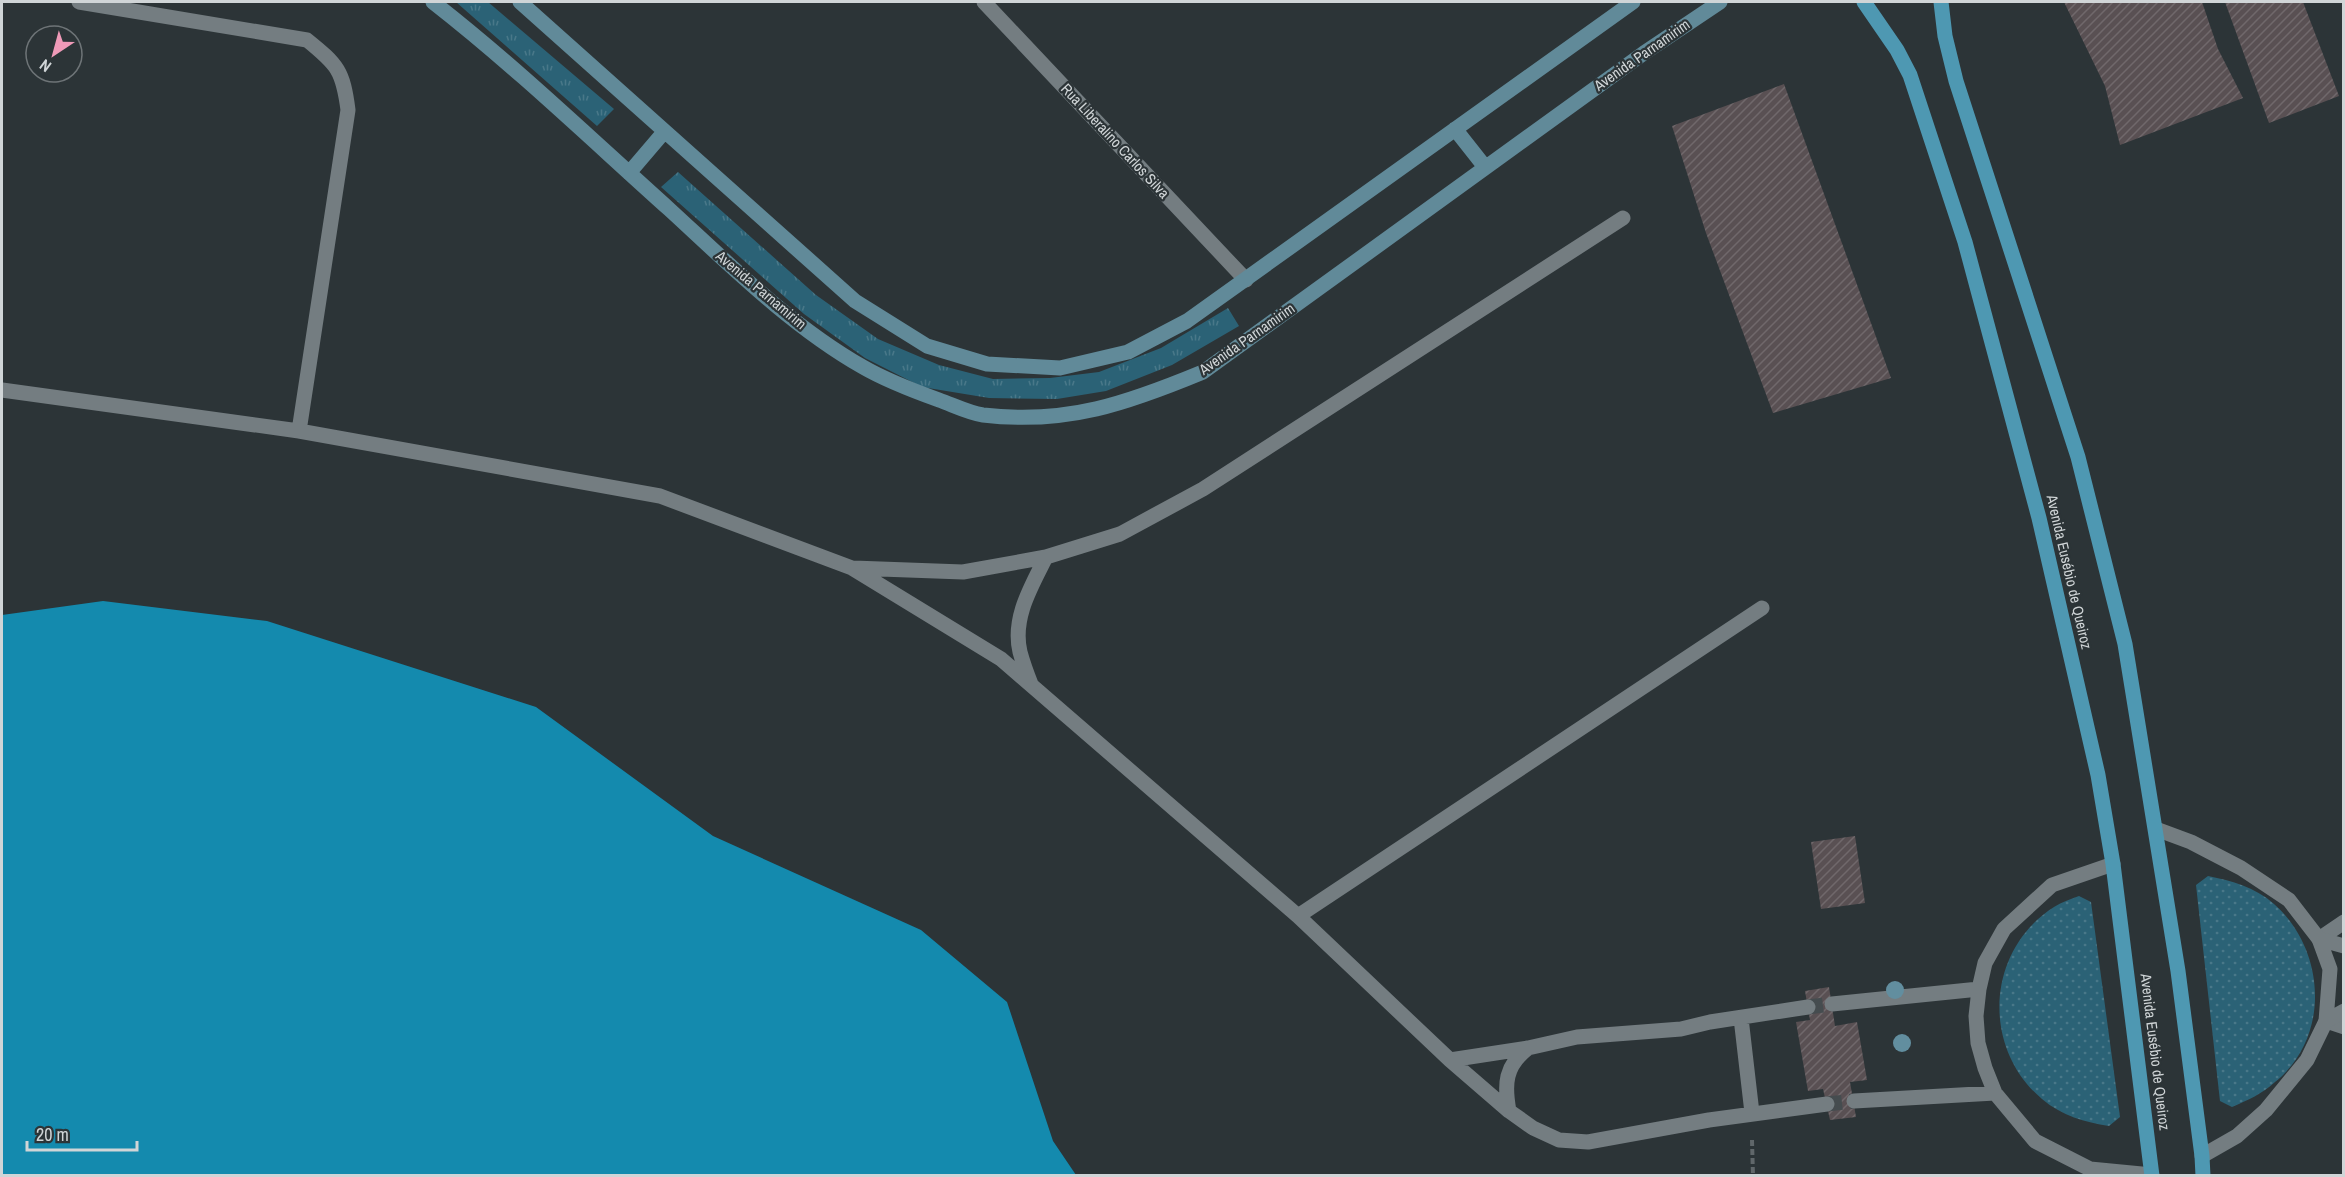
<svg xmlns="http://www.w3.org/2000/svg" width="2345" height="1177" viewBox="0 0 2345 1177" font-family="'Archivo Narrow',sans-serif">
	<defs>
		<pattern id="grass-tufts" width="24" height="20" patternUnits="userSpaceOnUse" patternTransform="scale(1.5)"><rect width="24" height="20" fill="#2b6276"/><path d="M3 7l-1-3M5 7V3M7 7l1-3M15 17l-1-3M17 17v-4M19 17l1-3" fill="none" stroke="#497889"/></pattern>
		<pattern id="park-dots" width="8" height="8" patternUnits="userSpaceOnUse" patternTransform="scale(1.5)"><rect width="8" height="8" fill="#2b6276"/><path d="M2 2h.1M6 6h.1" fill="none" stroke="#497889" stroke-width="1.8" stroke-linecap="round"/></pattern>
		<pattern id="building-hatch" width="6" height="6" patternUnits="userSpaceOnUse" patternTransform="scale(1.5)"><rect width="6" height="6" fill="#595053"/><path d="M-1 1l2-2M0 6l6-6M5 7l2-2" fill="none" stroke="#70686b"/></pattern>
	</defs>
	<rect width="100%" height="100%" fill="#2c3437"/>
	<!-- grass -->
	<path fill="url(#grass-tufts)" d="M456,2H488L614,109L597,126Z
		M678,172L816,295L878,339L939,365L993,379L1050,378L1099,372L1161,348L1228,308L1239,326L1172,365L1106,391L1057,399L989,398L922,387L865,358L804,314L661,187Z"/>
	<!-- park -->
	<path fill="url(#park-dots)" d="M2208,876C2232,881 2255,887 2274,904C2326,950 2331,1037 2275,1082C2262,1094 2248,1100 2232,1107L2220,1101L2196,885Z
		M2079,896L2091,902L2120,1117L2109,1126C2085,1122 2062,1116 2042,1099C1981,1048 1986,950 2054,907C2062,902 2071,899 2079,896Z"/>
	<!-- water -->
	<path fill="#148aae" d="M103,601L267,621L536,707L713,836L921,930L1007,1002L1053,1141L1076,1175H2V615Z"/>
	<!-- building -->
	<path fill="url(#building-hatch)" d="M2064,2H2202L2218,49L2243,98L2120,145L2105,86Z
		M2225,2H2303L2339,96L2269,123Z
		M1784,84L1891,378L1773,413L1706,233L1672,126Z
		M1855,836L1865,903L1821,909L1811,842Z
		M1829,987L1835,1026L1857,1022L1867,1080L1850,1082L1856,1117L1830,1120L1823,1089L1808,1091L1796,1022L1810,1020L1805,991Z"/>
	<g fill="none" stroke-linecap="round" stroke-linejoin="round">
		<!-- street-tunnel -->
		<path stroke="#454c4f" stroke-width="15" stroke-dasharray="15 8" stroke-linecap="butt" d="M1808,1007L1832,1004
			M1827,1104L1854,1101"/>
		<!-- path -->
		<path stroke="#60676a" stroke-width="4" stroke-dasharray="6 3" stroke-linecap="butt" d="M1752,1140L1753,1176"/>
		<!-- lane -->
		<path stroke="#747d81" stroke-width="15" d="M2319,939L2344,922
			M2326,1021L2344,1027"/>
		<!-- street -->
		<path stroke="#747d81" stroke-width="15" d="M79,2L307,40C338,65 343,71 348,110L299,431
			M984,2L1246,280
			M2,390L299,431L660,496L852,568L1001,659L1298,916L1450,1060L1509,1111L1533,1128L1559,1140L1588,1142L1709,1120L1827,1104
			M853,568L963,572L1046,557L1120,534L1203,489L1623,218
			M1031,684C1027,674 1023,663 1020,652C1012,618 1031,587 1046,557
			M2156,829L2191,842L2241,868L2289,900L2319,939L2330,969L2326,1021L2307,1060L2266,1110L2237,1136L2202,1156
			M2113,864L2052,885L2004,929L1985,963L1979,989L1976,1016L1978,1043L1985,1068L1995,1093L2035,1141L2090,1169L2152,1175
			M1298,916L1762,608
			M2319,939L2344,946
			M1832,1004L1979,989
			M1741,1018L1752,1113
			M2326,1021L2344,1011
			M1450,1060L1528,1048L1577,1037L1681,1029L1710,1022L1808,1007
			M1854,1101L1995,1093
			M1509,1111C1504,1084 1505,1066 1528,1048"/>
		<!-- secondary -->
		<path stroke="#618a99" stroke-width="15" d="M433,2C515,66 591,139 669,209C730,265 791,326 863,367C887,381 914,391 939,400C953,405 969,413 983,415C1067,425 1128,403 1203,372L1644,53L1720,2
			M520,2L855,301L927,346L987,364L1060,368L1128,352L1187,321L1633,2
			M1455,129L1485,167
			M629,173L664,132"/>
		<!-- primary -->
		<path stroke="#4e98b2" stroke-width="15" d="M1864,2L1897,50L1910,75L1965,242L2039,518L2098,775L2113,864L2152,1176
			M1941,2L1945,36L1956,81L2078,457L2125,644L2178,971L2202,1156L2203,1176"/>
	</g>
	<!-- trees -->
	<g fill="#628e9f">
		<circle cx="1895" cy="990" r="9"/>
		<circle cx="1902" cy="1043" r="9"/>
	</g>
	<g text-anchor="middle" stroke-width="4.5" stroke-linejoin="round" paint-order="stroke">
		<!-- street labels -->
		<g font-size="15" fill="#d0d5d7" stroke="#2c3437">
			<text transform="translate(1642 55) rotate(-35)" y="5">Avenida Parnamirim</text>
			<text transform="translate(1115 141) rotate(47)" y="5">Rua Liberalino Carlos Silva</text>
			<text transform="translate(761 290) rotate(40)" y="5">Avenida Parnamirim</text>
			<text transform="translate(1247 339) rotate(-35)" y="5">Avenida Parnamirim</text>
			<text transform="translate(2069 572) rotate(77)" y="5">Avenida Eusébio de Queiroz</text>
			<text transform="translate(2155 1052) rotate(83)" y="5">Avenida Eusébio de Queiroz</text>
		</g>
	</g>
	<!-- border -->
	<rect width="2345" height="1177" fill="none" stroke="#d0d5d7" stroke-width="6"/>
	<!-- north arrow -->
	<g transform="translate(54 54) rotate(216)"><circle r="28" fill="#2c3437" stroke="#6e7477" stroke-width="1.5"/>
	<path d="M0-4.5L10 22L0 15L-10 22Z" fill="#ef9ab8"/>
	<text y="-9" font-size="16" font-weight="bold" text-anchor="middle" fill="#d0d5d7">N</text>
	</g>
	<!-- scale -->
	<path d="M27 1141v9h110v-9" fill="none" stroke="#d0d5d7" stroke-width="3"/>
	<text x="36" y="1141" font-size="18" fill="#d0d5d7" stroke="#2c3437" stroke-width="4.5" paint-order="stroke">20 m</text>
</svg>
